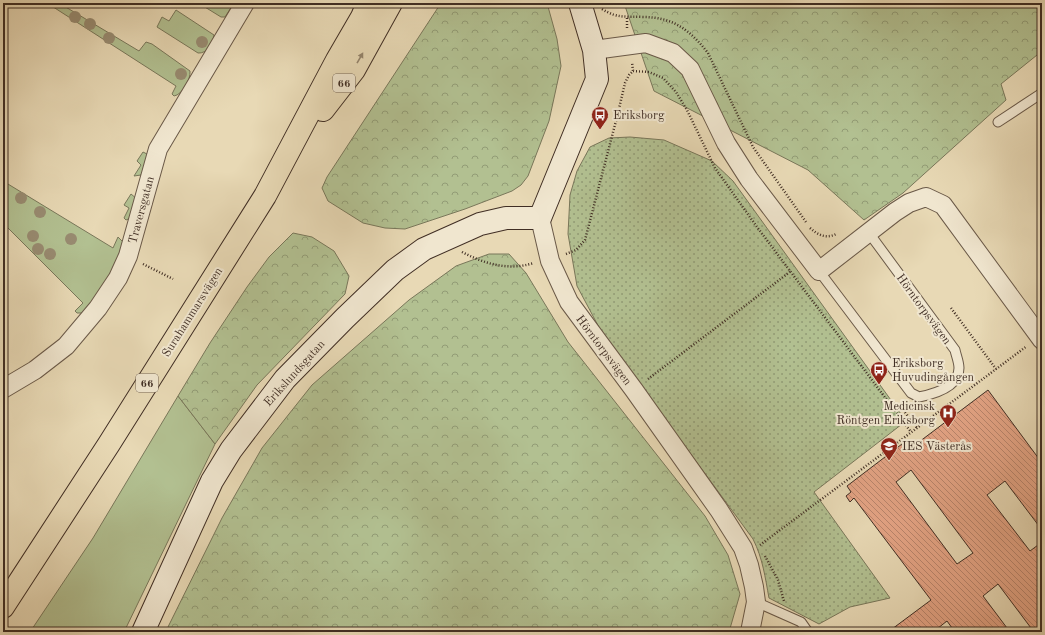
<svg xmlns="http://www.w3.org/2000/svg" width="1045" height="635" viewBox="0 0 1045 635" font-family="'Old Standard TT',serif">
	<defs>
		<pattern id="forest-crowns" width="20" height="18" patternUnits="userSpaceOnUse"><rect width="20" height="18" fill="#b2c091"/><path d="M2 6a3 3 0 1 1 6 0M12 15a3 3 0 1 1 6 0" fill="none" stroke="#929c76"/></pattern>
		<pattern id="park-dots" width="8" height="8" patternUnits="userSpaceOnUse"><rect width="8" height="8" fill="#b2c091"/><path d="M2 2h.1M6 6h.1" fill="none" stroke="#929c76" stroke-width="1.8" stroke-linecap="round"/></pattern>
		<pattern id="building-back-hatch" width="6" height="6" patternUnits="userSpaceOnUse"><rect width="6" height="6" fill="#e3a384"/><path d="M-1 5l2 2M0 0l6 6M5-1l2 2" fill="none" stroke="#b9856c"/></pattern>
	</defs>
	<rect width="100%" height="100%" fill="#e8d9b5"/>
	<filter id="stains"><feTurbulence type="fractalNoise" baseFrequency=".005" numOctaves="4"/><feColorMatrix values="0 0 0 0 .2 0 0 0 0 .09 0 0 0 0 .02 0 0 0 .5 -.17"/></filter>
	<radialGradient id="worn" r=".72"><stop offset=".6" stop-color="#630" stop-opacity="0"/><stop offset="1" stop-color="#630" stop-opacity=".3"/></radialGradient>
	<!-- grass -->
	<path fill="#b2c091" stroke="#79775a" d="M47,3H59L139,51L146,42L152,44L190,71C191,79 182,95 174,96L172,94L176,86Z
		M205,3H234L225,17H221L200,4Z
		M176,10L214,35C213,43 207,54 198,53L157,27L162,17L169,21Z
		M143,152L147,154L149,157L141,175L134,176L141,165L137,161Z
		M3,181L113,248L118,237L123,242L124,247L108,279L84,313H77L75,311L83,303L3,223Z
		M131,194L137,199L133,217L126,220L124,218L129,208L124,205Z
		M178,396L215,444L124,632H30L93,538Z"/>
	<!-- forest -->
	<path fill="url(#forest-crowns)" stroke="#79775a" d="M441,3H547L557,39L561,66L549,121L528,176L521,185L512,191L465,209L405,229L385,228L363,223L328,201L322,188L327,177Z
		M624,3H1042V51L1001,84L1006,100L903,193L864,220L808,170L654,91Z
		M293,233L312,237L334,251L349,276L345,294L257,385L215,444L178,396L210,343L247,287L269,257Z
		M489,254H509L526,273L568,342L705,516L728,555L740,594L729,632L166,631L222,518L262,448L312,385L409,300L456,266Z"/>
	<!-- park -->
	<path fill="url(#park-dots)" stroke="#79775a" d="M630,137L664,140L712,161L733,181L906,421L814,492L890,598L850,607L819,624L769,598C765,577 763,559 753,539L602,333L577,286L568,234L570,195L577,171L590,147L609,138Z"/>
	<!-- building -->
	<path fill="url(#building-back-hatch)" stroke="#402e24" fill-rule="evenodd" d="M988,390L1042,463V530L1005,481L987,495L1030,551L1042,542V558L1038,560L1042,566V632H1034L998,584L983,596L1010,632H955L947,621L933,632H888L931,600L854,498L850,502L846,496L851,492L847,486L902,444L907,451ZM911,470L973,553L957,564L896,482Z"/>
	<g fill="none" stroke-linecap="round" stroke-linejoin="round">
		<!-- lane casing -->
		<g stroke="#6a5948" stroke-width="11">
			<path id="lane" d="M998,122L1042,93
				M819,271L911,393L919,397C934,394 959,387 959,368C959,362 956,355 955,350L869,233
				M756,602L801,622L808,632"/>
		</g>
		<!-- street casing -->
		<g stroke="#6a5948" stroke-width="20">
			<path id="street" d="M594,50L646,43L673,53L690,69L726,143L749,179L819,271L895,212L909,203L926,197L943,205L1042,340
				M540,218L550,261L569,302L634,390L719,510L743,548L749,565L754,587L756,602L750,632
				M3,389L35,370L66,346L98,308L118,278L128,256L158,149L245,3"/>
		</g>
		<!-- secondary casing -->
		<g stroke="#402e24" stroke-width="24">
			<path id="secondary" d="M143,632L212,481L231,450L285,379L345,318L395,270L424,249L480,224L506,218H540L597,79L594,50L580,3"/>
		</g>
		<!-- primary casing -->
		<g stroke="#402e24" stroke-width="24">
			<path id="primary" d="M323,110L354,70L391,3
				M3,607L109,444L265,196L337,60L362,17L368,3"/>
		</g>
		<!-- path -->
		<path stroke="#402e24" stroke-width="2.5" stroke-dasharray="1 2" stroke-linecap="butt" d="M602,9C618,19 626,16 643,17C673,17 690,30 708,53L753,147L806,222
			M627,18V29
			M633,71L649,72L663,78L676,92L687,110L715,168L757,227L911,432
			M810,228C818,235 826,239 836,234
			M462,252C485,264 508,271 534,263
			M566,254L576,250L585,240L617,117L625,83L629,75L633,71L632,62
			M143,264L173,279
			M951,308L996,369
			M648,379L791,271
			M891,401L904,411L917,428
			M760,545L1027,346
			M765,556L778,580L784,601"/>
		<!-- lane -->
		<use href="#lane" stroke="#f0e6cf" stroke-width="9"/>
		<!-- street -->
		<use href="#street" stroke="#f0e6cf" stroke-width="18"/>
		<!-- secondary -->
		<use href="#secondary" stroke="#f0e6cf" stroke-width="22"/>
		<!-- primary -->
		<use href="#primary" stroke="#e8d9b5" stroke-width="22"/>
	</g>
	<!-- trees -->
	<g fill="#988b71">
		<circle cx="75" cy="17" r="6"/>
		<circle cx="90" cy="24" r="6"/>
		<circle cx="109" cy="38" r="6"/>
		<circle cx="202" cy="42" r="6"/>
		<circle cx="181" cy="74" r="6"/>
		<circle cx="21" cy="198" r="6"/>
		<circle cx="40" cy="212" r="6"/>
		<circle cx="33" cy="236" r="6"/>
		<circle cx="71" cy="239" r="6"/>
		<circle cx="38" cy="249" r="6"/>
		<circle cx="50" cy="254" r="6"/>
	</g>
	<!-- one-way arrows -->
	<defs><path id="oneway-solid" d="M-6-.8H1V-3.2L6.5 0L1 3.2V.8H-6Z"/></defs>
	<use fill="#94846c" href="#oneway-solid" transform="translate(360 58) rotate(-60)"/>
	<!-- icons -->
	<defs>
		<g id="bus-pin" transform="scale(0.9)"><path d="M0 17L-7.5 6A9.5 9.5 0 1 1 7.5 6Z" fill="#8f2418" stroke="#f0e6cf"/><path d="M-5-6H5V4H4V6H2V4H-2V6H-4V4H-5ZM-3.5-4V0h7V-4ZM-3.5 1.2v1.5H-2V1.2ZM2 1.2v1.5H3.5V1.2Z" fill="#fff"/></g>
		<g id="hospital-pin" transform="scale(0.9)"><path d="M0 17L-7.5 6A9.5 9.5 0 1 1 7.5 6Z" fill="#8f2418" stroke="#f0e6cf"/><path d="M-5-5h3v3.5h4V-5h3V5h-3V1.5h-4V5h-3Z" fill="#fff"/></g>
		<g id="school-pin" transform="scale(0.9)"><path d="M0 17L-7.5 6A9.5 9.5 0 1 1 7.5 6Z" fill="#8f2418" stroke="#f0e6cf"/><path d="M0-5L7-2L0 1L-7-2ZM-4 1L0 2.5L4 1V4Q0 6-4 4Z" fill="#fff"/></g>
	</defs>
	<g fill-rule="evenodd">
		<use href="#bus-pin" x="600" y="115"/>
		<use href="#bus-pin" x="879" y="370"/>
		<use href="#hospital-pin" x="948" y="413"/>
		<use href="#school-pin" x="889" y="446"/>
	</g>
	<g text-anchor="middle" stroke-width="4" stroke-linejoin="round" paint-order="stroke">
		<!-- shield labels -->
		<g fill="#f0e6cf" stroke="#756557" stroke-width="1">
			<rect x="333" y="74" width="22" height="18" rx="3"/>
			<rect x="136" y="374" width="22" height="18" rx="3"/>
		</g>
		<g font-size="11" font-weight="bold" fill="#402e24">
			<text x="344" y="87">66</text>
			<text x="147" y="387">66</text>
		</g>
		<!-- poi labels -->
		<g font-size="12" fill="#402e24" stroke="#f0e6cf" text-anchor="start">
			<text x="613" y="119">Eriksborg</text>
			<text x="892" y="367">Eriksborg<tspan x="892" dy="14">Huvudingången</tspan></text>
			<text x="935" y="410" text-anchor="end">Medicinsk<tspan x="935" dy="14">Röntgen Eriksborg</tspan></text>
			<text x="902" y="450">IES Västerås</text>
		</g>
		<!-- street labels -->
		<g font-size="12" fill="#402e24" stroke="#f0e6cf">
			<text transform="translate(141 210) rotate(-75)" y="4">Traversgatan</text>
			<text transform="translate(924 309) rotate(54)" y="4">Hörntorpsvägen</text>
			<text transform="translate(192 312) rotate(-58)" y="4">Surahammarsvägen</text>
			<text transform="translate(604 350) rotate(53)" y="4">Hörntorpsvägen</text>
			<text transform="translate(294 373) rotate(-48)" y="4">Erikslundsgatan</text>
		</g>
	</g>
	<!-- margin -->
	<rect width="1045" height="635" fill="none" stroke="#e8d9b5" stroke-width="16"/>
	<rect x="4" y="4" width="1037" height="627" fill="none" stroke="#402e24" stroke-width="2"/>
	<rect x="8" y="8" width="1029" height="619" fill="none" stroke="#402e24"/>
	<rect width="100%" height="100%" filter="url(#stains)"/>
	<rect width="100%" height="100%" fill="url(#worn)"/>
</svg>
